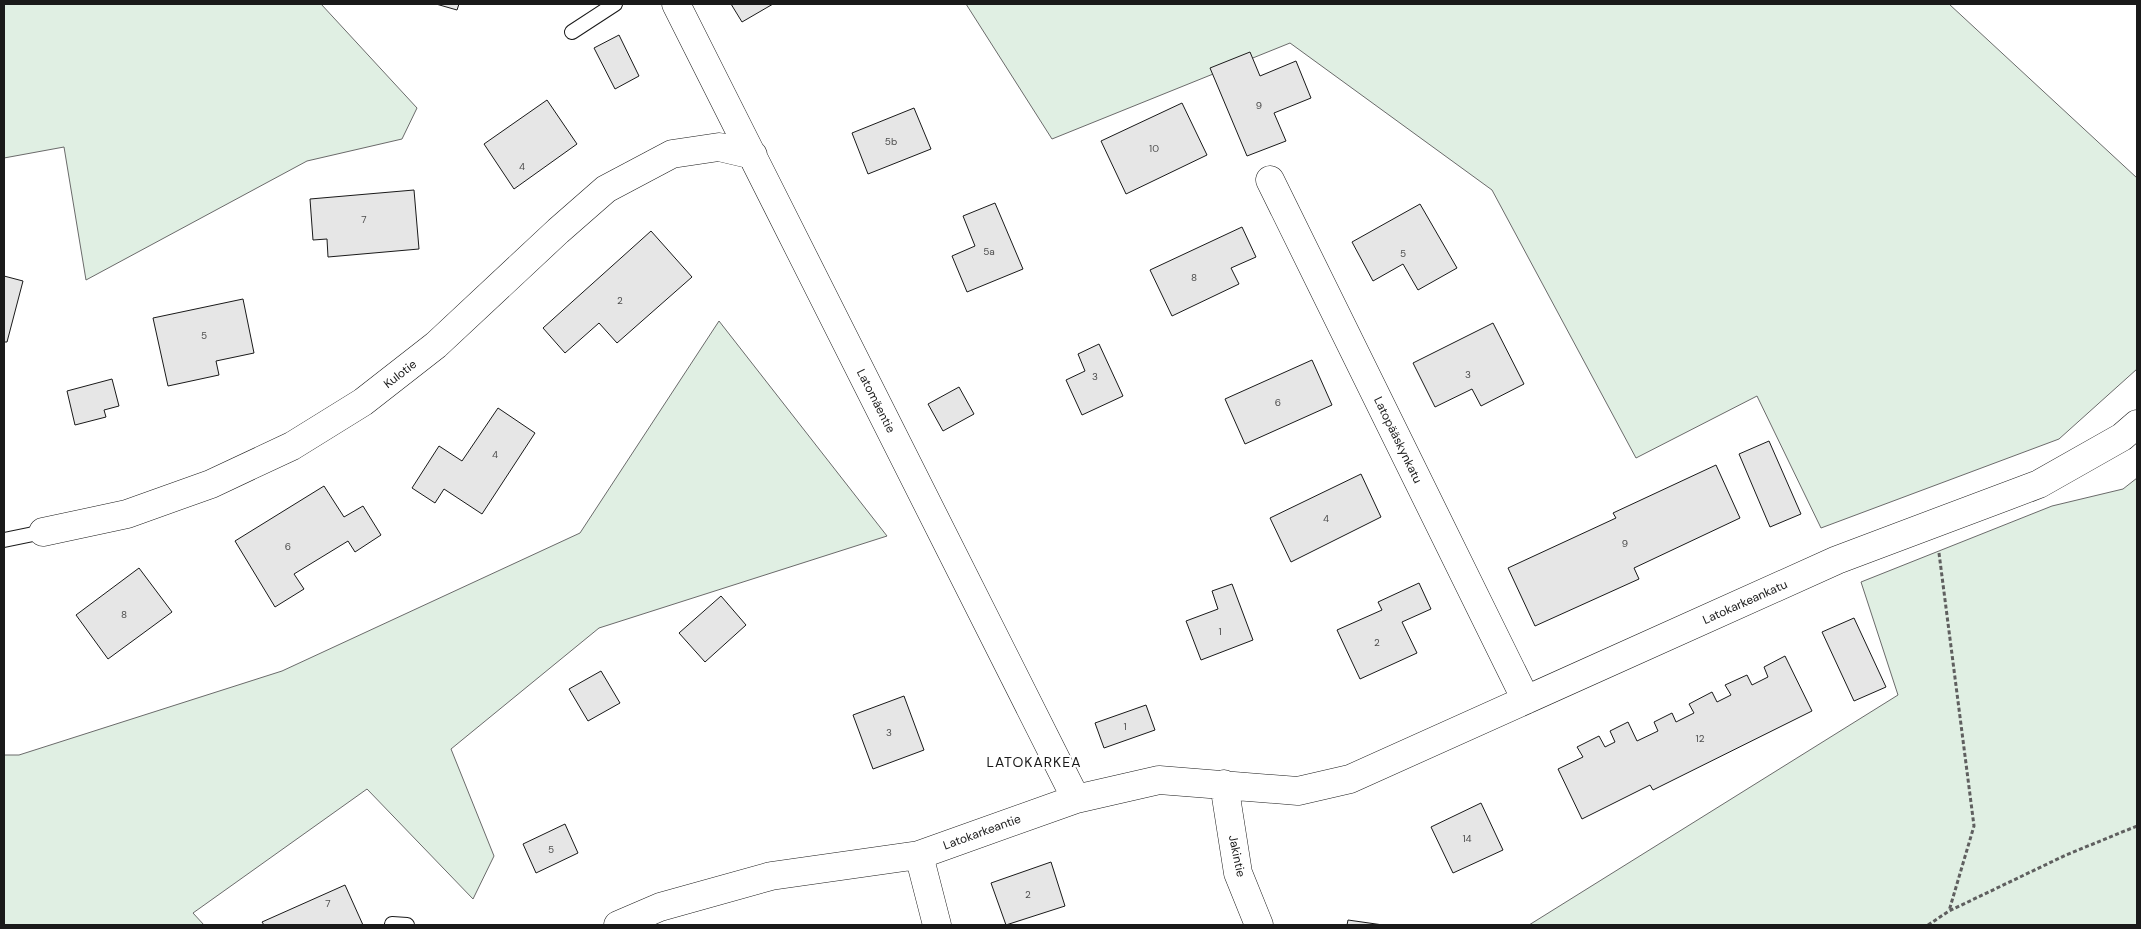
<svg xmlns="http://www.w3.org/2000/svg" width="2141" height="929" viewBox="0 0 2141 929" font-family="'DM Sans',sans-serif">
	<rect width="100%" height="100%" fill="#fff"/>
	<!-- green -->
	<path fill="#e0efe3" stroke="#6a6a6a" d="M4,4H321L417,108L402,139L307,161L86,280L64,147L4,158Z
		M966,4H1949L2137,178V369L2059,439L1821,528L1757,396L1636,458L1492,190L1290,43L1052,139Z
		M719,321L887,536L599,628L451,749L494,856L473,899L367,789L193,913L204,925H4V755H19L282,671L580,533Z
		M2137,478V925H1529L1898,695L1861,582L2052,506L2123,489Z"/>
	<!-- building -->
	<path fill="#e6e6e6" stroke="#1a1a1a" d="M436,4H459L457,10Z
		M731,4H773L742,22Z
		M619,35L639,76L615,89L594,48Z
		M1250,52L1260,76L1296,61L1311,98L1274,113L1286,141L1247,156L1210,68Z
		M547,100L577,144L514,189L484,144Z
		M1182,103L1207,155L1126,194L1101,141Z
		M914,108L931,149L868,174L852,133Z
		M414,190L419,249L328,257L327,239L313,240L310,199Z
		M995,203L1023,269L967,292L952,256L975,246L963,216Z
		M1420,204L1457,268L1418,290L1403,264L1373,281L1352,242Z
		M1242,227L1256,257L1231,268L1239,284L1172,316L1150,270Z
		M651,231L692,277L617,343L599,323L565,353L543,328Z
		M4,276L23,281L7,342H4Z
		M243,299L254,353L216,361L219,375L168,386L153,318Z
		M1493,323L1524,384L1481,406L1472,389L1435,407L1413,363Z
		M1099,344L1123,396L1082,415L1066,380L1085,371L1078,354Z
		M1312,360L1332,405L1245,444L1225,399Z
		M112,379L119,406L104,410L106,417L75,425L67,391Z
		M959,387L974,414L943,431L928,404Z
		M498,408L535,433L482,514L444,489L435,503L412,488L439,446L462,461Z
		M1769,441L1801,514L1770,527L1739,454Z
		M1716,465L1740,518L1634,568L1639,579L1535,626L1508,568L1616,518L1613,513Z
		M1361,474L1381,517L1291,562L1270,518Z
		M324,486L344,517L363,506L381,535L355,552L348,541L294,574L304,589L275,607L235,541Z
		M139,568L172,612L108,659L76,615Z
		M1419,583L1431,609L1402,622L1417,653L1360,679L1337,630L1382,610L1378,602Z
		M1232,584L1253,640L1201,660L1186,621L1218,609L1212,591Z
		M721,596L746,625L705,662L679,633Z
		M1854,618L1886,687L1854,701L1822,632Z
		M1785,656L1812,711L1653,790L1650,785L1582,819L1558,769L1583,757L1577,747L1599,736L1605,747L1615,742L1610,731L1628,722L1637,741L1658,731L1654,722L1672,713L1676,722L1694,713L1689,704L1712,692L1717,702L1731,695L1725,685L1747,675L1752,685L1768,677L1764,667Z
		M601,671L620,703L588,721L569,689Z
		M904,696L924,750L873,769L853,715Z
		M1146,705L1155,730L1104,748L1095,723Z
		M1481,803L1503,850L1453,873L1431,827Z
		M565,824L578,853L536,873L523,844Z
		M1051,862L1065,906L1006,925L991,883Z
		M345,885L363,925H264L262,922Z
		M1348,920L1383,925H1347Z"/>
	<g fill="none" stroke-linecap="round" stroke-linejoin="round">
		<!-- service casing -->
		<g stroke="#1a1a1a" stroke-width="16">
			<path id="service" d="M572,32L615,4
				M4,540L43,532
				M392,924L407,925"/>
		</g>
		<!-- minor casing -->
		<g stroke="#1a1a1a" stroke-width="29">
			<path id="minor" d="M676,4L1076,799
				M1270,180L1526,700
				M43,532L127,514L211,484L292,446L363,402L436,345L558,231L606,189L672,154L719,147L753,155
				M1224,784L1238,873L1259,925
				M919,855L937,925
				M618,925L660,907L771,876L919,855L1076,799L1159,780L1298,791L1350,779L1837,560L2039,484L2122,437L2137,424"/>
		</g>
		<!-- path -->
		<path stroke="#5f5f5f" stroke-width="3" stroke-dasharray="4 2.5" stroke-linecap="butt" d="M1939,553L1974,826L1949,911
			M1928,925L1949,911L2066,855L2137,826"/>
		<!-- service -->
		<use href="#service" stroke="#fff" stroke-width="14"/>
		<!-- minor -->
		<use href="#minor" stroke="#fff" stroke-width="28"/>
	</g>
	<g text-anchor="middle" stroke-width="4" stroke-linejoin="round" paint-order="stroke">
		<!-- number labels -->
		<g font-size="10" fill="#4d4d4d">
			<text x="1259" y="109">9</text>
			<text x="891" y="145">5b</text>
			<text x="1154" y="152">10</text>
			<text x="522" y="170">4</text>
			<text x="364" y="223">7</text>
			<text x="989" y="255">5a</text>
			<text x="1403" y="257">5</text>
			<text x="1194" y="281">8</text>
			<text x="620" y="304">2</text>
			<text x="204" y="339">5</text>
			<text x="1468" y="378">3</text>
			<text x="1095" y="380">3</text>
			<text x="1278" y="406">6</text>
			<text x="495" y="458">4</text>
			<text x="1326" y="522">4</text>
			<text x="1625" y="547">9</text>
			<text x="288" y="550">6</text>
			<text x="124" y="618">8</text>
			<text x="1220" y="635">1</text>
			<text x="1377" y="646">2</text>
			<text x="1125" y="730">1</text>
			<text x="889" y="736">3</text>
			<text x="1700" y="742">12</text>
			<text x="1467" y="842">14</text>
			<text x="551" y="853">5</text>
			<text x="1028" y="898">2</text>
			<text x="328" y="907">7</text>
		</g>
		<!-- street labels -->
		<g font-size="12" fill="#1a1a1a" stroke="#fff">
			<text transform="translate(400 374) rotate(-38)" y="4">Kulotie</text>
			<text transform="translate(876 401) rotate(63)" y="4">Latomäentie</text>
			<text transform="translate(1398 440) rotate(64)" y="4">Latopääskynkatu</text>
			<text transform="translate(1745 602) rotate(-24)" y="4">Latokarkeankatu</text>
			<text transform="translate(982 832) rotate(-20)" y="4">Latokarkeantie</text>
			<text transform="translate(1237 856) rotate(78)" y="4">Jakintie</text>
		</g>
		<!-- neighbourhood labels -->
		<g font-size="14" letter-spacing="1" fill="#1a1a1a" stroke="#fff">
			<text x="1034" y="767">LATOKARKEA</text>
		</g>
	</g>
	<!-- border -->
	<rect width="2141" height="929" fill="none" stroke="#1a1a1a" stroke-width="10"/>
</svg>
